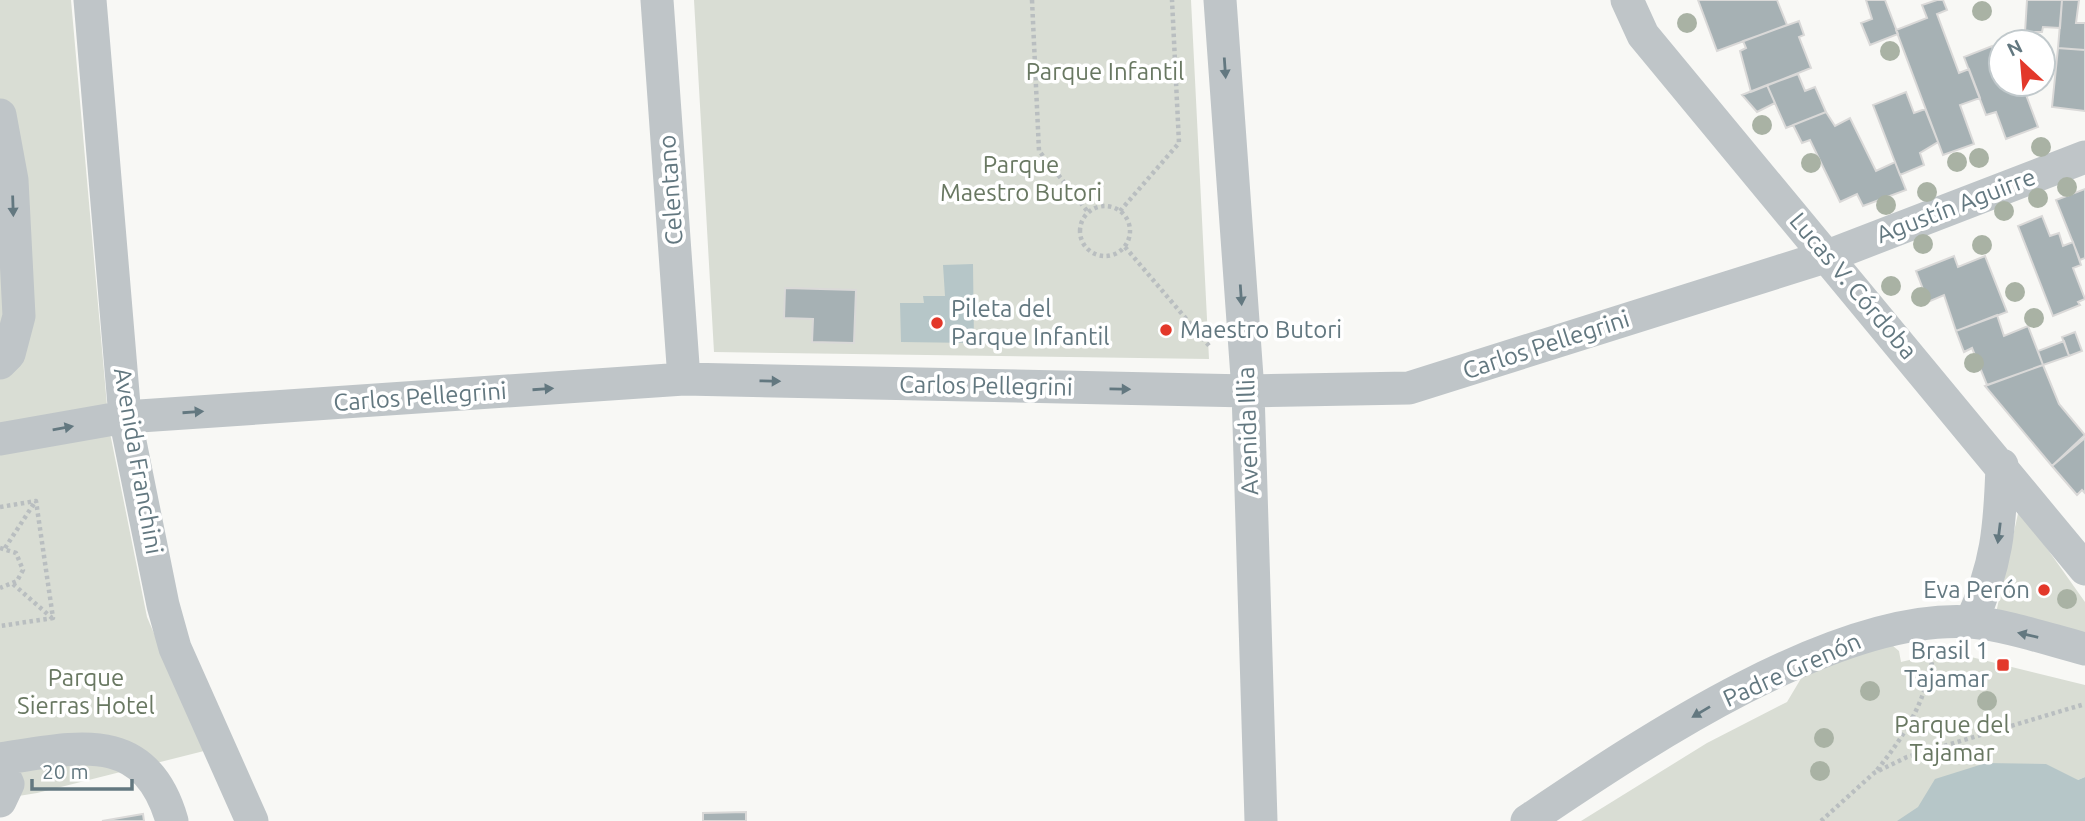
<svg xmlns="http://www.w3.org/2000/svg" width="2085" height="821" viewBox="0 0 2085 821" font-family="Ubuntu,sans-serif">
	<rect width="100%" height="100%" fill="#f8f8f5"/>
	<!-- green -->
	<path fill="#d9ddd4" d="M0,0H71L109,428L147,617L204,751L37,793L0,799Z
		M694,0H1191L1209,359L714,352Z
		M2019,509L2085,602V637L1996,613Z
		M1886,640L1899,651L1901,662L1934,654L1963,655L2085,685V777L2078,780L2085,821H1581L1707,743L1787,702L1809,665Z"/>
	<!-- water -->
	<path fill="#b6c6c8" d="M973,264L974,343L901,342L900,303H924L923,296H945L943,265Z
		M1986,763L2046,764L2078,780L2085,777V821H1897L1918,807L1935,779Z"/>
	<!-- building -->
	<path fill="#a6b1b4" stroke="#dad9d8" stroke-width="2" d="M1698,0H1777L1787,25L1717,51Z
		M1866,0H1885L1898,34L1870,45L1861,23L1872,19Z
		M1937,0H1943L1947,10L1937,14L1959,73L1969,69L1980,98L1960,105L1974,144L1943,155L1896,30L1927,18L1922,5Z
		M2027,0H2062L2060,28L2043,27L2042,32H2025Z
		M2062,0H2079L2076,23H2085V50L2058,48Z
		M1799,21L1804,35L1799,37L1811,68L1751,92L1740,51L1746,48L1743,41Z
		M1992,46L1995,57L2001,54V84H2022L2038,127L2006,139L1996,112L1986,115L1964,57Z
		M2058,48L2085,50V111L2052,107Z
		M1798,74L1805,91L1815,87L1826,112L1786,128L1767,85Z
		M1767,85L1775,103L1757,112L1742,95Z
		M1906,92L1914,113L1925,109L1938,142L1920,153L1924,165L1900,175L1873,105Z
		M1826,112L1835,126L1850,118L1876,171L1895,162L1906,190L1863,206L1857,194L1840,202L1810,140L1802,143L1793,125Z
		M2085,189V258L2080,260L2056,200Z
		M2042,216L2050,236L2059,233L2063,246L2073,242L2081,265L2073,268L2085,299L2078,302L2080,305L2053,316L2018,226Z
		M1954,256L1958,267L1985,256L2007,312L1956,331L1944,295L1928,302L1916,271Z
		M785,288L856,290L854,343L812,342L813,319L784,318Z
		M1997,315L2004,336L2028,326L2043,365L1987,385L1972,348L1964,352L1956,331Z
		M2075,332L2082,351L2069,356L2062,337Z
		M2064,341L2069,356L2043,365L2038,351Z
		M2043,365L2059,404L2085,435L2052,466L1985,386Z
		M2085,438V493L2082,490L2077,495L2052,466Z
		M746,812V821H703V813Z
		M143,814L144,821H102Z"/>
	<g fill="none" stroke-linecap="round" stroke-linejoin="round">
		<!-- path -->
		<path stroke="#b9bec0" stroke-width="4.5" stroke-dasharray="3.5 3.5" stroke-linecap="butt" d="M1032,0L1039,151L1088,212
			M1080 231a25 25 0 1 1 50 0a25 25 0 1 1-50 0Z
			M1120,211L1179,143L1172,0
			M1125,247L1211,348
			M0,507L36,501L53,618L0,626
			M0,548L16,553L23,570L17,581L0,588
			M5,548L35,502
			M13,584L52,618
			M1877,770C1906,734 1925,702 1933,657
			M1821,821L1874,773L1907,757L2085,704"/>
		<!-- minor -->
		<path stroke="#bfc5c8" stroke-width="33" d="M90,0L125,417L163,605L175,648L252,821
			M657,0L684,379
			M1220,0L1248,391L1261,821
			M1627,0L1643,35L2085,569
			M0,115L12,180L19,316L9,354L0,363
			M0,439L125,417L684,379L1248,391L1409,388L1828,256L2085,157
			M1971,622C1997,565 2000,528 2002,465
			M0,759C75,748 145,727 172,821
			M0,767L8,784L0,801
			M1527,821C1637,747 1835,612 1971,622C2007,625 2050,640 2085,649"/>
	</g>
	<!-- trees -->
	<g fill="#a9b2a4">
		<circle cx="1982" cy="11" r="10"/>
		<circle cx="1687" cy="23" r="10"/>
		<circle cx="1890" cy="51" r="10"/>
		<circle cx="1762" cy="125" r="10"/>
		<circle cx="2041" cy="147" r="10"/>
		<circle cx="1979" cy="158" r="10"/>
		<circle cx="1957" cy="162" r="10"/>
		<circle cx="1811" cy="163" r="10"/>
		<circle cx="2067" cy="187" r="10"/>
		<circle cx="1927" cy="192" r="10"/>
		<circle cx="2038" cy="198" r="10"/>
		<circle cx="1886" cy="205" r="10"/>
		<circle cx="2004" cy="211" r="10"/>
		<circle cx="1923" cy="244" r="10"/>
		<circle cx="1982" cy="245" r="10"/>
		<circle cx="1891" cy="286" r="10"/>
		<circle cx="2015" cy="292" r="10"/>
		<circle cx="1921" cy="297" r="10"/>
		<circle cx="2034" cy="318" r="10"/>
		<circle cx="1974" cy="363" r="10"/>
		<circle cx="2067" cy="599" r="10"/>
		<circle cx="1870" cy="691" r="10"/>
		<circle cx="1987" cy="701" r="10"/>
		<circle cx="1824" cy="738" r="10"/>
		<circle cx="1820" cy="771" r="10"/>
	</g>
	<!-- one-way arrows -->
	<defs><path id="oneway-solid" d="M-6-.8H1V-3.2L6.5 0L1 3.2V.8H-6Z" transform="scale(1.75)"/></defs>
	<g fill="#637880">
		<use href="#oneway-solid" transform="translate(1225 68) rotate(86)"/>
		<use href="#oneway-solid" transform="translate(13 206) rotate(88)"/>
		<use href="#oneway-solid" transform="translate(1241 295) rotate(86)"/>
		<use href="#oneway-solid" transform="translate(770 381) rotate(1)"/>
		<use href="#oneway-solid" transform="translate(543 389) rotate(-4)"/>
		<use href="#oneway-solid" transform="translate(1120 389) rotate(1)"/>
		<use href="#oneway-solid" transform="translate(193 412) rotate(-4)"/>
		<use href="#oneway-solid" transform="translate(63 428) rotate(-10)"/>
		<use href="#oneway-solid" transform="translate(1999 533) rotate(97)"/>
		<use href="#oneway-solid" transform="translate(2028 635) rotate(-167)"/>
		<use href="#oneway-solid" transform="translate(1701 712) rotate(149)"/>
	</g>
	<!-- markers -->
	<g fill="#e3382a" stroke="#fff" stroke-width="2.5">
		<circle cx="937" cy="323" r="7"/>
		<circle cx="1166" cy="330" r="7"/>
		<circle cx="2044" cy="590" r="7"/>
		<rect x="1996" y="658" width="14" height="14" rx="3.5"/>
	</g>
	<g text-anchor="middle" stroke-width="7" stroke-linejoin="round" paint-order="stroke">
		<!-- park labels -->
		<g font-size="24" fill="#697862" stroke="#fff">
			<text x="1105" y="80">Parque Infantil</text>
			<text x="1021" y="173">Parque<tspan x="1021" dy="28">Maestro Butori</tspan></text>
			<text x="86" y="686">Parque<tspan x="86" dy="28">Sierras Hotel</tspan></text>
			<text x="1952" y="733">Parque del<tspan x="1952" dy="28">Tajamar</tspan></text>
		</g>
		<!-- street labels -->
		<g font-size="24" fill="#637880" stroke="#fff">
			<text transform="translate(671 190) rotate(-94)" y="8">Celentano</text>
			<text transform="translate(1956 206) rotate(-21)" y="8">Agustín Aguirre</text>
			<text transform="translate(1853 286) rotate(50)" y="8">Lucas V. Córdoba</text>
			<text transform="translate(1546 345) rotate(-18)" y="8">Carlos Pellegrini</text>
			<text transform="translate(986 386) rotate(1)" y="8">Carlos Pellegrini</text>
			<text transform="translate(420 397) rotate(-4)" y="8">Carlos Pellegrini</text>
			<text transform="translate(1248 431) rotate(-92)" y="8">Avenida Illia</text>
			<text transform="translate(138 461) rotate(80)" y="8">Avenida Franchini</text>
			<text transform="translate(1792 670) rotate(-24)" y="8">Padre Grenón</text>
		</g>
		<!-- poi labels -->
		<g font-size="24" fill="#637880" stroke="#fff" text-anchor="start">
			<text x="951" y="317">Pileta del<tspan x="951" dy="28">Parque Infantil</tspan></text>
			<text x="1180" y="338">Maestro Butori</text>
			<text x="2030" y="598" text-anchor="end">Eva Perón</text>
			<text x="1989" y="659" text-anchor="end">Brasil 1<tspan x="1989" dy="28">Tajamar</tspan></text>
		</g>
	</g>
	<!-- north arrow -->
	<g transform="translate(2022 63) rotate(334)"><circle r="33" fill="#ffffff" stroke="#c1c9cc" stroke-width="2"/>
	<path d="M0-5L12 26L0 18L-12 26Z" fill="#e3382a"/>
	<text y="-10" font-size="19" font-weight="bold" text-anchor="middle" fill="#637880">N</text>
	</g>
	<!-- scale -->
	<path d="M32 779v10h100v-10" fill="none" stroke="#637880" stroke-width="3.5"/>
	<text x="42" y="779" font-size="21" fill="#637880" stroke="#ffffff" stroke-width="5" paint-order="stroke">20 m</text>
</svg>
